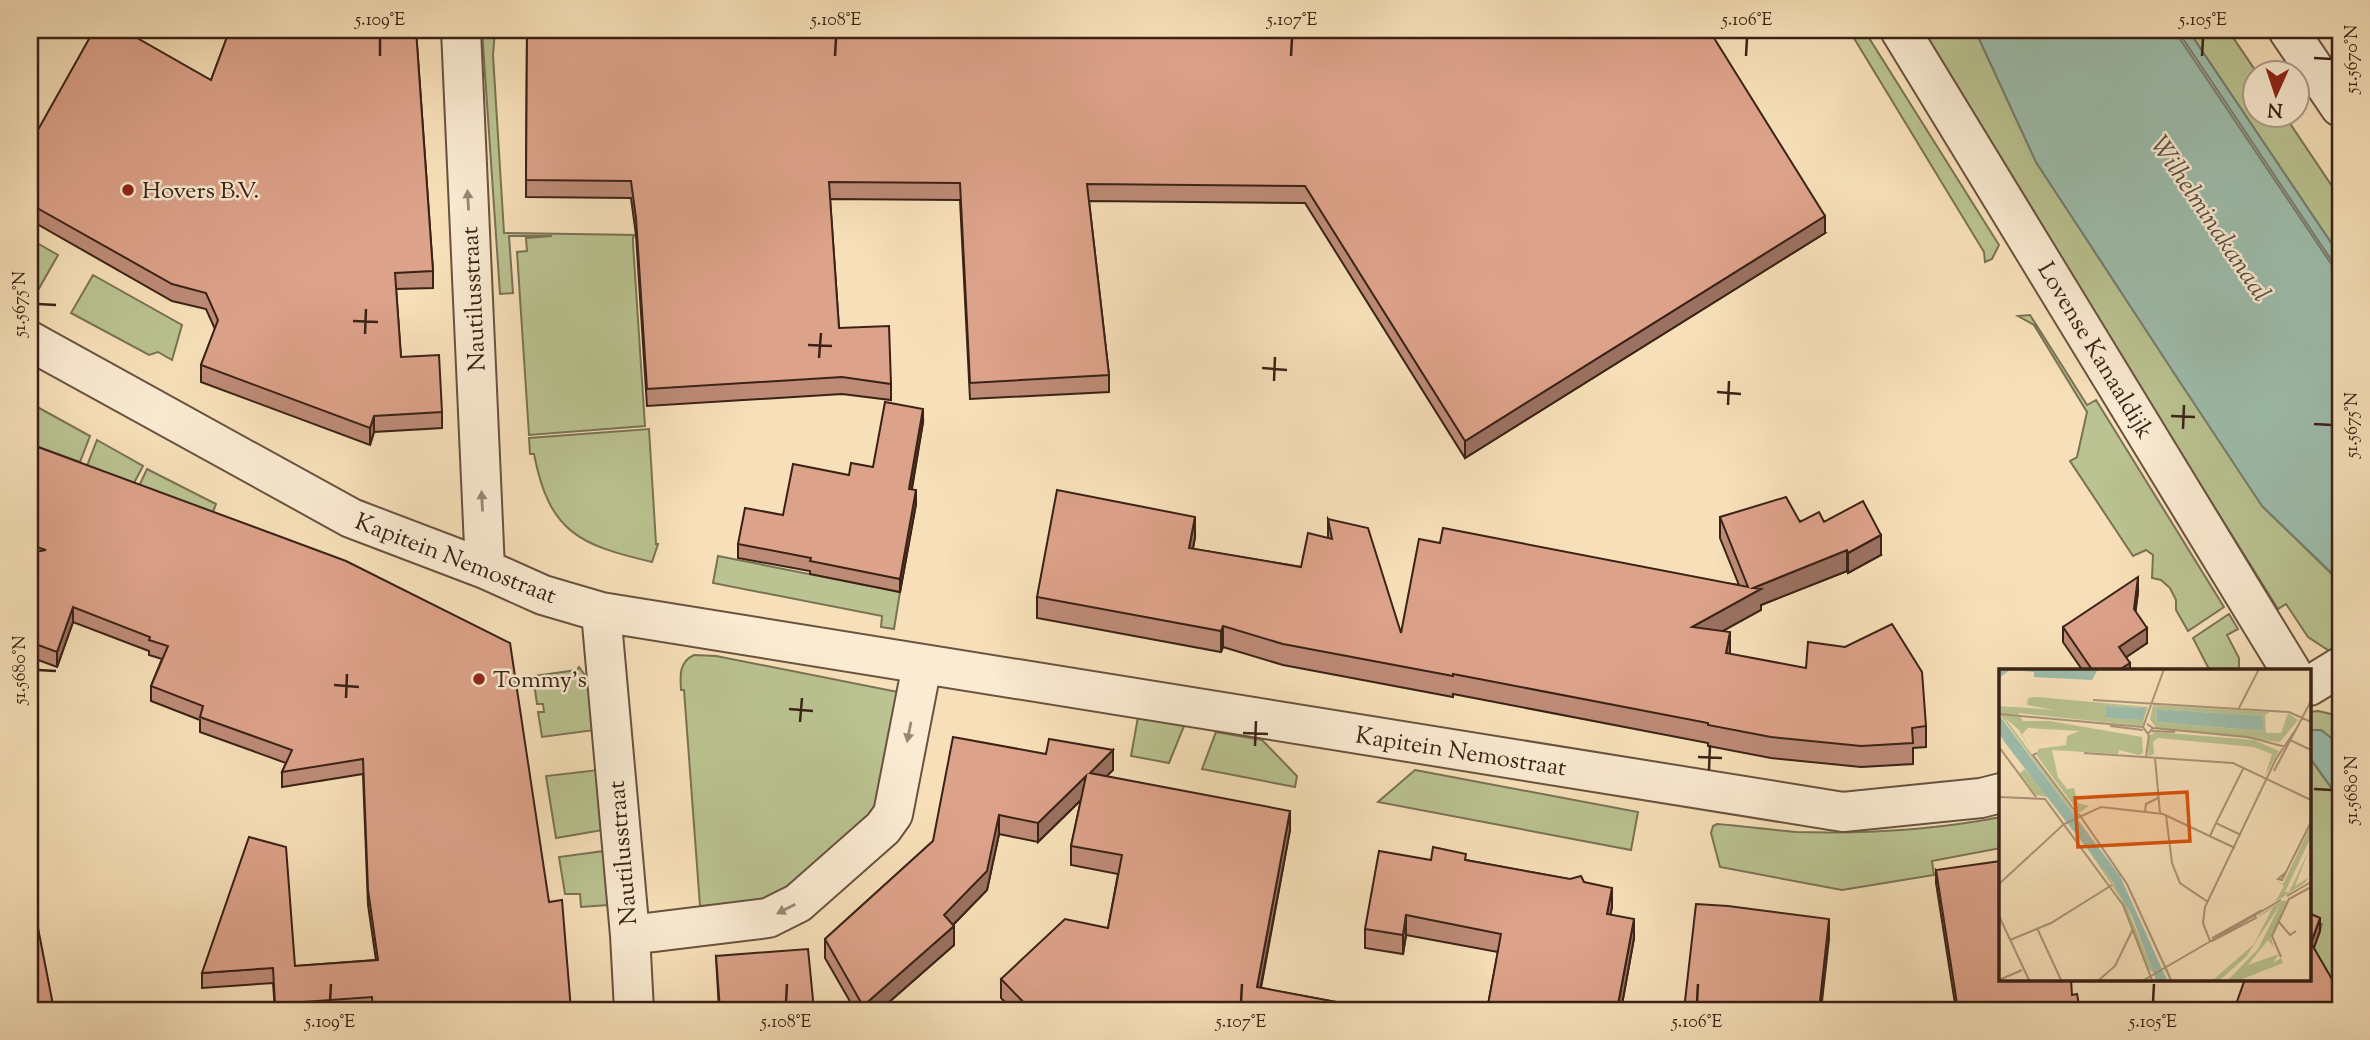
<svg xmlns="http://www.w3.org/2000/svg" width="2370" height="1040" viewBox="0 0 2370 1040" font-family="'Sorts Mill Goudy',serif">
	<rect width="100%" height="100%" fill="#f7e0b9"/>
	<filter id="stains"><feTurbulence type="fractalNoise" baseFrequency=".00286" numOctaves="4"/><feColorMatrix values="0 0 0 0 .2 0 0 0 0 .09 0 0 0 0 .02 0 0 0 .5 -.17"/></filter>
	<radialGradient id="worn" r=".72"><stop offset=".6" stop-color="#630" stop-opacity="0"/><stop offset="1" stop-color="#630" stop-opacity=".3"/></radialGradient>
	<!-- green -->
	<path fill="#bac391" stroke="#7a7254" stroke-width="2" d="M482,30H495L493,55L504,233L636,235L633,237V244L645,426L529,435L517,252L527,251L526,238L552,236H509L513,293L500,294Z
		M1849,30H1864L1999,245L1992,259L1985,262L1984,252Z
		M1917,30H1975L2036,162L2178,379L2263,507L2340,582V651L2334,654L2308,637L2286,604L2278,609Z
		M2188,30H2228L2257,73L2254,74V116H2285L2340,198V256Z
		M30,239L58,255L33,299L30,297Z
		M93,275L182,325L172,360L158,352L149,355L71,313Z
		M2030,315L2087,405L2096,400L2224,607L2188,631L2176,610V600L2170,588L2161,580L2152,578L2153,555L2146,550L2133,556L2070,461L2077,457L2087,412L2034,325L2018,316Z
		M30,403L90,436L80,462L30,444Z
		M649,429L656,544H658L652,562C579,545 549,532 534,454H530L529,438Z
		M97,440L143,466L134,483L87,466Z
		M147,469L216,504L213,512L139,486Z
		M718,556L900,592L894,629L881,627L882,616L713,583Z
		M2229,614L2238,629L2227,635L2239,658V671H2210L2193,638Z
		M694,655L716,656L898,692L875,812L771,901L700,906L684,690H681C680,675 679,662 694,655Z
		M579,667L590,682L595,730L542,737L538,712H544L543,704H537L533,676L577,670Z
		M2318,711L2340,716V745L2321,730H2309V712Z
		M1138,717L1184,726L1169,763L1131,756Z
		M1216,732L1262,740L1297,776L1295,787L1202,769Z
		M2309,757L2340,800V1004L2311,956L2322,924L2309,919Z
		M598,770L603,830L556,838L546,776Z
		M1415,770L1638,812L1631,850L1378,802Z
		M2001,817V848L1932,861L1934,875L1842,890L1720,867L1711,833L1713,826L1717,824C1744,826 1770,830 1797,832C1865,834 1934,830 2001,817Z
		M604,851L608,905L581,907L580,894H565L559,857Z"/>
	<!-- water -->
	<path fill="#9dbdac" stroke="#757f70" stroke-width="2" d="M1975,30H2174L2340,277V581L2262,506L2178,379L2036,162Z
		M2177,30H2188L2340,256V273Z
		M2309,730H2321L2340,745V800L2309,756Z"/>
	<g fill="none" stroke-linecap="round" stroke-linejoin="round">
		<!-- minor casing -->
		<g stroke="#69523f" stroke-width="42">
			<path id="minor" d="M461,30L485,569
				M1900,30L2291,671
				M2288,30L2340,107
				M30,341L351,518L485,569L543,595L601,612L1843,812L1981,798L2001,793
				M601,612L630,935L634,1010
				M2309,686L2340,667
				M630,935L768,918L798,903L883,828L893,814L922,665"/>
		</g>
		<!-- minor -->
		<use href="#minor" stroke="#faebd2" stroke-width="38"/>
	</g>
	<!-- wall -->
	<path fill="#be8b77" stroke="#3a2216" stroke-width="2" d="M225,30H416L433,271V288L396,289L401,357L442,412V428L374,432L370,445L201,382V365L215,329L206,309L172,301L30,220V144L211,80L226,40Z
		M527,30L1825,233L1465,458L1305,203L1089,201L1109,375V392L970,399L960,200L830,199L839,328L891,384V400L842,394L647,406L636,235L631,198L526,197Z
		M923,422L912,489L916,504L900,592L810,574V571L738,558V544L783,515L849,475L873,467Z
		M30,444L549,902L571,1010H275L273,983L202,988V973L376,960L368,905L363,774L282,787V772L286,763L200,732V720L151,701V686L162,659L149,655V651L73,622L57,667L30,657Z
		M1720,517L1824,522L1881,555L1848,573L1847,571L1761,605V610L1722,631L1729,654L1926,726V747L1913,748V764L1861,767L1771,758L1708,746V743L1453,694V697L1283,665L1223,647L1221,652L1037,618V597L1195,537L1193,549L1301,567L1328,538V519L1401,633L1440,543L1739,585L1720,538Z
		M2138,592L2135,612L2147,643L2126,657L2130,671H2083L2063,642V627Z
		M1113,770L1106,776L1290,830L1261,988L1379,1010H1013L1001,998V979L1108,928L1118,874L1071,865V846L1081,800L1038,842L999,834L987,890L953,925L954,945L880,1010H855L825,958V939L933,841Z
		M1431,860H1466L1584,882L1612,907L1610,914L1634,938L1621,1010H1487L1498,952L1406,935L1403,954L1365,948V929Z
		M1936,870L2072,995L2080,1010H1956L1936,883Z
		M716,956L814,1010H719Z"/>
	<!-- shaded-wall -->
	<path fill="#9b7161" stroke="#3a2216" stroke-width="2" d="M1825,216V233L1465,458V441Z
		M923,409V422L909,503V489Z
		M374,416V432L370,445V428Z
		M916,490V504L900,592V579Z
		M1195,517V537L1189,569V548Z
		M1881,535V555L1848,573V553Z
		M1847,550V571L1761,605V610L1692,648V627L1753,588Z
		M2138,577V592L2134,624V609Z
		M73,607V622L57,667V652Z
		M1223,626V647L1221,652V631Z
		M2147,628V643L2119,662V647Z
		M1730,632V652L1726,674V653Z
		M2130,663V671H2117Z
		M1113,750V770L1090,792V773Z
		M1086,776V795L1038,842V823Z
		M1290,811V830L1257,1006V987Z
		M999,815V834L987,890L944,934V915Z
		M1612,888V907L1607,933V914Z
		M1406,915V935L1403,954V935Z
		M2320,918V931L2311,956V943Z
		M1634,919V938L1621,1010H1617Z
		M1829,919V939L1821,1010H1819Z
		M954,926V945L880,1010H863V1006Z"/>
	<!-- building -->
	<path fill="#dda28a" stroke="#3a2216" stroke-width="2" d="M94,30H123L211,80L227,37L226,30H416L433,271L395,273L401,357L439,355L442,412L374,416L370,428L201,365L218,320L206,293L172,284L30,204V144Z
		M527,30H1709L1825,216L1465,441L1305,186L1087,184L1109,375L970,383L960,183L829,182L839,328L889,326L891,384L842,377L647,389L636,218L631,181L526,180Z
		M885,402L923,409L909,489L916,490L900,579L810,561L811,558L738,544L745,508L783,515L793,464L849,475L851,463L873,467Z
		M30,444L346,561L510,643L549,902L562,900L571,1010H373L372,997L275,1004L273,968L202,973L249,837L286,847L295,966L378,960L368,890L363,759L282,772L292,750L200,717L203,706L151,686L168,646L149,640L150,637L73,607L57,652L30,642V553L46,550L30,545Z
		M1057,490L1195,517L1189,548L1301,567L1308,533L1332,539L1328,519L1368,528L1401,633L1419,539L1440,543L1443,528L1748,587L1720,517L1786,497L1800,522L1819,512L1824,522L1863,501L1881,535L1848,553L1847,550L1753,588L1761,589L1692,627L1730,632L1726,653L1806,668L1808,642L1845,647L1892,624L1922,672L1926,726L1912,728L1913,743L1861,746L1771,737L1708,725V723L1453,674V676L1283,644L1223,626L1221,631L1037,597Z
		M2138,577L2134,609L2147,628L2119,647L2130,663L2117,671H2093L2063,627Z
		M953,737L1046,754L1049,739L1113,750L1090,773L1290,811L1257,987L1379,1010H1031L1001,979L1065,919L1108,928L1122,855L1071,846L1086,776L1038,823L999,815L987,871L944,915L954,926L863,1006L825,939L933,841Z
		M1433,847L1466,854L1465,860L1570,879L1581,876L1584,882L1612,888L1607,914L1634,919L1617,1010H1487L1501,934L1406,915L1403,935L1365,929L1379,851L1431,860Z
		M2001,861V979H2071L2072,995L2077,994L2080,1010H1958L1936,870Z
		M30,887L54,1010H30Z
		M1696,904L1728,906L1829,919L1819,1010H1684Z
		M2309,913L2320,918L2311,943L2340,993V1010H2234L2245,979H2309Z
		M808,949L814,1010H720L716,956Z"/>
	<!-- one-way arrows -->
	<defs><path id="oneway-solid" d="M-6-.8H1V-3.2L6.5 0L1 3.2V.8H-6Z" transform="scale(1.75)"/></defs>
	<g fill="#9a8674">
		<use href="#oneway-solid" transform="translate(468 200) rotate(-93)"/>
		<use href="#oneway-solid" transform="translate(482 501) rotate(-93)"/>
		<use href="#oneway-solid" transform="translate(909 732) rotate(101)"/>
		<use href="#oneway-solid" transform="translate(786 909) rotate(153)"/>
	</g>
	<!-- ticks -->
	<path fill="none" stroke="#3a2216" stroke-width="2.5" d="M380,56V38M835,56L836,38M1291,56L1292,38M1746,56L1747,38M2202,56L2203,38M2314,58L2332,59M38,304L56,305M353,321L378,322M365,334L366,309M808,345L832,346M819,358L821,333M1262,368L1287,370M1274,381L1275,357M1717,392L1741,394M1728,405L1729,381M2171,416L2195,417M2314,424L2332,425M2183,429L2184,405M38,670L56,671M334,685L359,687M346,698L347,674M789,709L813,711M800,722L802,698M1243,733L1268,734M1255,746L1256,721M1698,757L1722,758M1709,770L1710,745M2314,789L2332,790M330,1002L331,984M786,1002L787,984M1241,1002L1242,984M1697,1002L1698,984M2153,1002L2154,984"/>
	<!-- markers -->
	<g fill="#8f2418" stroke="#faebd2" stroke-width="2.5">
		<circle cx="128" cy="190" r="7"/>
		<circle cx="479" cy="679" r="7"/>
	</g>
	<g text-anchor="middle" stroke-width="5" stroke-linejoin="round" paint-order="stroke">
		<!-- poi labels -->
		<g font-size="24" fill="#3a2216" stroke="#faebd2" text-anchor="start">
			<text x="142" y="198">Hovers B.V.</text>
			<text x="493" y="687">Tommy's</text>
		</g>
		<!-- street labels -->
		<g font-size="24" fill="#3a2216" stroke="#faebd2">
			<text transform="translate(473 299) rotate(-93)" y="8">Nautilusstraat</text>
			<text transform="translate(2096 350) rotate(59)" y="8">Lovense Kanaaldijk</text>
			<text transform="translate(456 558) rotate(21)" y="8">Kapitein Nemostraat</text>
			<text transform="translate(1461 751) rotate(9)" y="8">Kapitein Nemostraat</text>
			<text transform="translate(622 853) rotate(-95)" y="8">Nautilusstraat</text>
		</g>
		<!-- water labels -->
		<g font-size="26" font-style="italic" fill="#585043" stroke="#faebd2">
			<text transform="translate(2211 218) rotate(56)" y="9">Wilhelminakanaal</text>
		</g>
	</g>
	<!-- overview -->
	<g transform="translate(1999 669)">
		<rect width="312" height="312" fill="#f7e0b9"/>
		<path d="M38,28L149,38L143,57L19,44L24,52H51L143,68L144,84L140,86L120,81L119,85L53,81L59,108L68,120L75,119L79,134L90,137L80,144L38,87L39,80L67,76L68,67L81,62L29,59L23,65L33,84L20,61L6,49L76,144V147L0,44V37L56,41L28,36L29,29ZM107,37L145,39L142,51L106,48ZM154,36L271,43L266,46L267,64H282L289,44L299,51L281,73L157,59L151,50ZM157,40L263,47L262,62L158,53ZM156,63L255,71L280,82L266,107L273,85L255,78L159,69L154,73L155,85L149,87L150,67ZM26,100L70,152L68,153L49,128L37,126L21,104ZM71,153L124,228L154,303L148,300L122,230ZM311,158V170L286,223H290L311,179L296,217L309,209L307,213L276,233L285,217L278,212L284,215ZM283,232H288L272,268L275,279L269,271L249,296L280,285L274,294L282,289L284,294L241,311H229L259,280L282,234L247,288L221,311H214L255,275L274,238L268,243L259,248V247Z" fill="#bac391" fill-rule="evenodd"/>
		<path d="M0,0H99L93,11L35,8V3L11,1L0,9ZM107,37L145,39L146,41L143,51L124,50L106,48ZM157,40L263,47L264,62L158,53ZM0,46L121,207L168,311H157L133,247L114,213L7,75L0,64Z" fill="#9dbdac"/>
		<path fill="none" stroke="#ab9478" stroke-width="2" d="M94,31L290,43L312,53M240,39L260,0M0,45L144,58M148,55L154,59L149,65L144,58L165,0M111,57L144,61M154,59L249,68L287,78M153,62L176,63M291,71L312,81M0,78L37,128M38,84L34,86L79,146M85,84L234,94L312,131M147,88L150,66M156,89L161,144M275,102L312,32M0,128L46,130L124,236L153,311M146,143L147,135L159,129M80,145L128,215L172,311M167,146L173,194L181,214L209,233M217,154L245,98M211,167L217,154L242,166M286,204L279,210L283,211L312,153M0,215L65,155L102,138L164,145L236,179M288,227L312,213M0,247L30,311M280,253L291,266L297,262M38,259L62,311M213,269L263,241M11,271L52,254L113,216M211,272L204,254L206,238L277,90L299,57M213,272L257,249L255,246M282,288L273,267L290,230L312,218M0,311L23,301M100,311L116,297L134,260M145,311L282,231"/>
		<path fill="#d7540d" fill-opacity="0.15" stroke="#d7540d" stroke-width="3.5" d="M188,123L191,172L79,178L76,129Z"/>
		<rect width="312" height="312" fill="none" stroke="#3a2216" stroke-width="3.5"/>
	</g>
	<!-- margin -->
	<rect width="2370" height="1040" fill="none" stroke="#f7e0b9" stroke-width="77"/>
	<!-- north arrow -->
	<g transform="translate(2276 94) rotate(183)"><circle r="33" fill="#faebd2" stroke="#ad9b87" stroke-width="2"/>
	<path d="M0-5L12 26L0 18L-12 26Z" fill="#8f2418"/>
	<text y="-10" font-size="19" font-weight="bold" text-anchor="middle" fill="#3a2216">N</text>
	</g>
	<rect x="38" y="38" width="2294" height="964" fill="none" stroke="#3a2216" stroke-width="2.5"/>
	<g font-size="18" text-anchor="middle" fill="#3a2216">
		<text x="380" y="25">5.109°E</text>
		<text x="836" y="25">5.108°E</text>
		<text x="1292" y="25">5.107°E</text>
		<text x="1747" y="25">5.106°E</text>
		<text x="2203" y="25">5.105°E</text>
		<text transform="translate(2351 59) rotate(-90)" y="6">51.5670°N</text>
		<text transform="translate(19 304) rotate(-90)" y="6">51.5675°N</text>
		<text transform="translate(2351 425) rotate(-90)" y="6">51.5675°N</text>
		<text transform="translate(19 670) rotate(-90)" y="6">51.5680°N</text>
		<text transform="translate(2351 790) rotate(-90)" y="6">51.5680°N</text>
		<text x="330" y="1027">5.109°E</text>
		<text x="786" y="1027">5.108°E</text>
		<text x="1241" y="1027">5.107°E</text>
		<text x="1697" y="1027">5.106°E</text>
		<text x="2153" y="1027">5.105°E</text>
	</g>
	<rect width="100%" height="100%" filter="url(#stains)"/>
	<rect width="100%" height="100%" fill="url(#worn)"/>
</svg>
